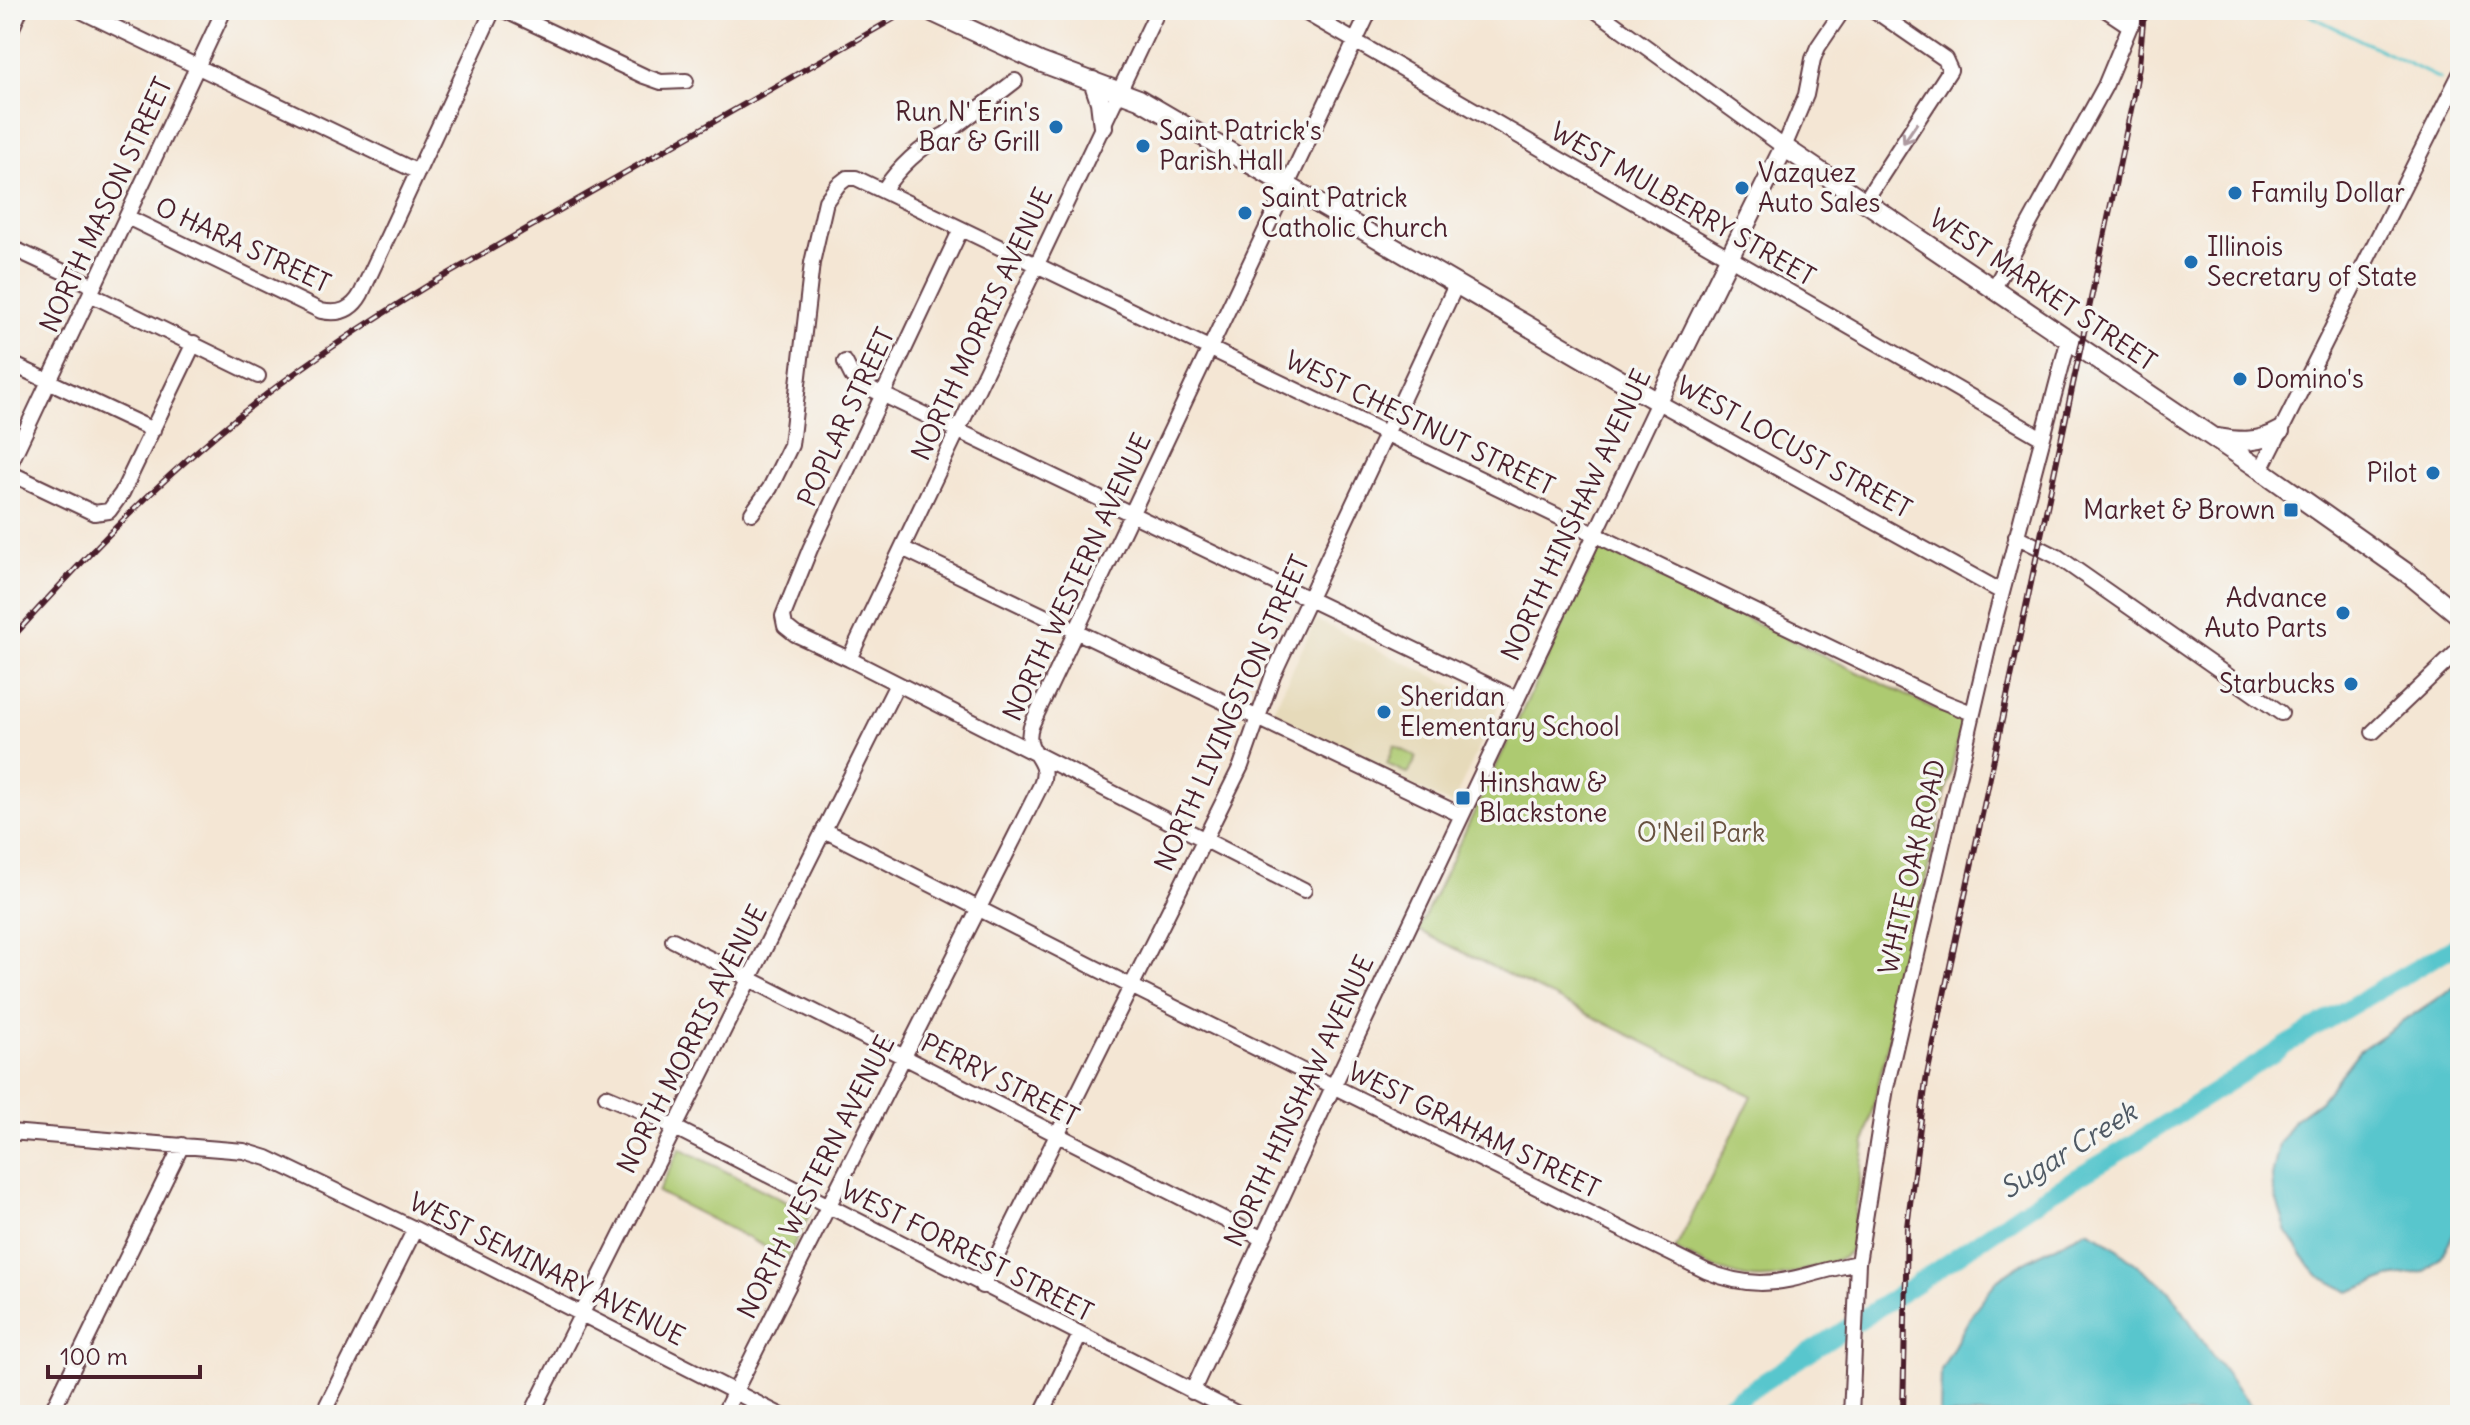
<svg xmlns="http://www.w3.org/2000/svg" width="2470" height="1425" viewBox="0 0 2470 1425" font-family="Delius,sans-serif">
	<rect width="100%" height="100%" fill="#f6f6f2"/>
	<filter id="ink" filterUnits="userSpaceOnUse"><feTurbulence type="fractalNoise" baseFrequency=".0125" numOctaves="2"/><feDisplacementMap in="SourceGraphic" scale="16" xChannelSelector="R" yChannelSelector="G"/><feConvolveMatrix kernelMatrix="1 2 1 2 8 2 1 2 1" color-interpolation-filters="sRGB"/></filter>
	<filter id="wash" filterUnits="userSpaceOnUse"><feTurbulence type="fractalNoise" baseFrequency=".006" numOctaves="4" result="noise"/><feDisplacementMap in="SourceGraphic" scale="32" xChannelSelector="R" yChannelSelector="G"/><feGaussianBlur stdDeviation="1.8" result="paint"/><feColorMatrix in="noise" values="0 0 0 0 0 0 0 0 0 0 0 0 0 0 0 0 0 1.4 0 .05"/><feComposite in="paint" operator="in"/></filter>
	<g filter="url(#wash)">
		<rect width="100%" height="100%" fill="#f4e6d4"/>
		<!-- built -->
		<path fill="#e6daba" d="M1316,620L1498,707L1452,805L1270,717Z"/>
		<!-- green -->
		<path fill="#adca71" stroke="#7c744e" stroke-width="2" d="M1600,548L1962,722L1865,1142L1850,1251L1843,1258C1813,1266 1776,1284 1745,1277C1720,1272 1697,1260 1675,1250L1752,1096L1418,930Z
			M1394,746L1417,757L1408,774L1387,764Z
			M680,1148L810,1214L787,1258L658,1192Z"/>
		<!-- water -->
		<path fill="#58c6cd" stroke="#51727c" stroke-width="2" d="M2460,983L2459,1223L2441,1257L2424,1272L2389,1277L2349,1292L2319,1276L2310,1266L2287,1232L2273,1189L2272,1177L2279,1144L2294,1120L2320,1101L2359,1051Z
			M2087,1230L2103,1238L2170,1291L2209,1351L2257,1415H1940L1941,1370L1973,1312L1998,1279L2022,1263Z"/>
		<g fill="none" stroke-linecap="round" stroke-linejoin="round">
			<!-- stream -->
			<path stroke="#58c6cd" stroke-width="3" d="M2299,10L2440,79"/>
			<!-- river -->
			<path stroke="#58c6cd" stroke-width="18" d="M1712,1415L1928,1276L2042,1198L2120,1152L2310,1030L2460,943"/>
		</g>
	</g>
	<g filter="url(#ink)">
		<g fill="none" stroke-linecap="round" stroke-linejoin="round">
			<!-- minor casing -->
			<g stroke="#643d44" stroke-width="18">
				<path id="minor" d="M79,10L418,172
					M504,10L644,76L661,82L686,81
					M1301,10L2042,438
					M1595,10L1784,147L1806,95L1813,59L1818,47L1843,10
					M2106,10L2130,26
					M10,32L20,10
					M883,191C898,168 921,146 946,134L1015,81
					M1865,201L1950,70L1945,59L1874,10
					M127,217L321,311C339,315 352,310 361,294L493,10
					M961,229L810,549L783,616L785,626L795,634L849,659L1304,890
					M10,247L94,286
					M1994,288L2105,86L2130,26L2144,10
					M90,294L258,376
					M845,362L852,376L865,386L1517,699
					M10,363L153,430
					M10,464L224,10
					M2261,470L2460,74
					M10,473L94,513L109,511L122,493L194,343
					M752,513L770,488L791,445L812,263L826,201L838,185L847,178H856L1939,700L1972,713
					M2016,536L2058,557L2281,713
					M902,548L1461,815
					M849,659L1158,10
					M2373,732L2460,649
					M824,830L1131,986L1706,1271C1769,1297 1798,1274 1858,1263
					M673,940L1263,1239
					M606,1096L644,1112L1240,1415
					M10,1132L244,1151L267,1158L415,1229L780,1415
					M982,1286L1241,766L1273,675L1456,285
					M1192,1392L1333,1087L1658,402L2002,592
					M50,1415L182,1145
					M322,1415L415,1229
					M531,1415L897,684
					M723,1415L1041,785C1053,758 1020,753 1032,724L1370,10
					M1041,1415L1080,1335
					M1851,1415L1858,1263L1886,1088L1993,627L2069,338"/>
			</g>
			<!-- major casing -->
			<g stroke="#643d44" stroke-width="22">
				<path id="major" d="M928,10L1040,62L1139,99L1658,402L1784,147L2261,470L2411,576L2460,616
					M1093,81L1100,102L1103,127
					M2218,438C2241,442 2259,443 2280,431"/>
			</g>
			<!-- minor -->
			<use href="#minor" stroke="#fff" stroke-width="14"/>
			<!-- major -->
			<use href="#major" stroke="#fff" stroke-width="18"/>
			<!-- rail casing -->
			<g stroke="#4a1f2b" stroke-width="6">
				<path id="rail" d="M10,640C75,568 142,497 217,434C283,378 354,331 427,286L909,10
					M1903,1415L1907,1227L1926,1080L2133,100L2139,66L2144,10"/>
			</g>
			<!-- rail -->
			<use href="#rail" stroke="#f6f6f2" stroke-width="3" stroke-dasharray="9" stroke-linecap="butt"/>
		</g>
		<!-- one-way arrows -->
		<defs><path id="oneway-shaft" d="M-6 0H5M1.5-3L5.5 0L1.5 3" fill="none" stroke-width="1.6" stroke-linecap="round" stroke-linejoin="round" transform="scale(2)"/></defs>
		<use stroke="#ae9aa0" href="#oneway-shaft" transform="translate(1910 133) rotate(124)"/>
	</g>
	<!-- markers -->
	<g fill="#1f6fb2" stroke="#f6f6f2" stroke-width="3">
		<circle cx="1056" cy="127" r="8"/>
		<circle cx="1143" cy="146" r="8"/>
		<circle cx="1742" cy="188" r="8"/>
		<circle cx="2235" cy="193" r="8"/>
		<circle cx="1245" cy="213" r="8"/>
		<circle cx="2191" cy="262" r="8"/>
		<circle cx="2240" cy="379" r="8"/>
		<circle cx="2433" cy="473" r="8"/>
		<rect x="2283" y="502" width="16" height="16" rx="4"/>
		<circle cx="2343" cy="613" r="8"/>
		<circle cx="2351" cy="684" r="8"/>
		<circle cx="1384" cy="712" r="8"/>
		<rect x="1455" y="790" width="16" height="16" rx="4"/>
	</g>
	<g text-anchor="middle" stroke-width="7" stroke-linejoin="round" paint-order="stroke">
		<!-- poi labels -->
		<g font-size="26" fill="#4a1f2b" stroke="#f6f6f2" text-anchor="start">
			<text x="1040" y="121" text-anchor="end">Run N' Erin's<tspan x="1040" dy="30">Bar &amp; Grill</tspan></text>
			<text x="1159" y="140">Saint Patrick's<tspan x="1159" dy="30">Parish Hall</tspan></text>
			<text x="1758" y="182">Vazquez<tspan x="1758" dy="30">Auto Sales</tspan></text>
			<text x="2251" y="202">Family Dollar</text>
			<text x="1261" y="207">Saint Patrick<tspan x="1261" dy="30">Catholic Church</tspan></text>
			<text x="2207" y="256">Illinois<tspan x="2207" dy="30">Secretary of State</tspan></text>
			<text x="2256" y="388">Domino's</text>
			<text x="2417" y="482" text-anchor="end">Pilot</text>
			<text x="2275" y="519" text-anchor="end">Market &amp; Brown</text>
			<text x="2327" y="607" text-anchor="end">Advance<tspan x="2327" dy="30">Auto Parts</tspan></text>
			<text x="2335" y="693" text-anchor="end">Starbucks</text>
			<text x="1400" y="706">Sheridan<tspan x="1400" dy="30">Elementary School</tspan></text>
			<text x="1479" y="792">Hinshaw &amp;<tspan x="1479" dy="30">Blackstone</tspan></text>
		</g>
		<!-- street labels -->
		<g font-size="26" fill="#4a1f2b" stroke="#f6f6f2">
			<text transform="translate(1683 204) rotate(30)" y="9">WEST MULBERRY STREET</text>
			<text transform="translate(106 205) rotate(-65)" y="9">NORTH MASON STREET</text>
			<text transform="translate(243 245) rotate(25)" y="9">O HARA STREET</text>
			<text transform="translate(2043 290) rotate(34)" y="9">WEST MARKET STREET</text>
			<text transform="translate(982 324) rotate(-65)" y="9">NORTH MORRIS AVENUE</text>
			<text transform="translate(846 417) rotate(-65)" y="9">POPLAR STREET</text>
			<text transform="translate(1420 423) rotate(26)" y="9">WEST CHESTNUT STREET</text>
			<text transform="translate(1794 447) rotate(29)" y="9">WEST LOCUST STREET</text>
			<text transform="translate(1576 515) rotate(-65)" y="9">NORTH HINSHAW AVENUE</text>
			<text transform="translate(1077 577) rotate(-65)" y="9">NORTH WESTERN AVENUE</text>
			<text transform="translate(1232 713) rotate(-66)" y="9">NORTH LIVINGSTON STREET</text>
			<text transform="translate(1912 867) rotate(-77)" y="9">WHITE OAK ROAD</text>
			<text transform="translate(692 1039) rotate(-63)" y="9">NORTH MORRIS AVENUE</text>
			<text transform="translate(1000 1080) rotate(27)" y="9">PERRY STREET</text>
			<text transform="translate(1299 1101) rotate(-65)" y="9">NORTH HINSHAW AVENUE</text>
			<text transform="translate(1474 1130) rotate(26)" y="9">WEST GRAHAM STREET</text>
			<text transform="translate(816 1177) rotate(-63)" y="9">NORTH WESTERN AVENUE</text>
			<text transform="translate(967 1251) rotate(27)" y="9">WEST FORREST STREET</text>
			<text transform="translate(547 1269) rotate(27)" y="9">WEST SEMINARY AVENUE</text>
		</g>
		<!-- park labels -->
		<g font-size="26" fill="#685240" stroke="#f6f6f2">
			<text x="1701" y="842">O'Neil Park</text>
		</g>
		<!-- water labels -->
		<g font-size="28" font-style="italic" fill="#4f5964" stroke="#f6f6f2">
			<text transform="translate(2068 1150) rotate(-32)" y="10">Sugar Creek</text>
		</g>
	</g>
	<!-- margin -->
	<rect width="2470" height="1425" fill="none" stroke="#f6f6f2" stroke-width="40"/>
	<!-- scale -->
	<path d="M48 1365v12h152v-12" fill="none" stroke="#4a1f2b" stroke-width="4"/>
	<text x="60" y="1365" font-size="24" fill="#4a1f2b" stroke="#f6f6f2" stroke-width="6" paint-order="stroke">100 m</text>
</svg>
